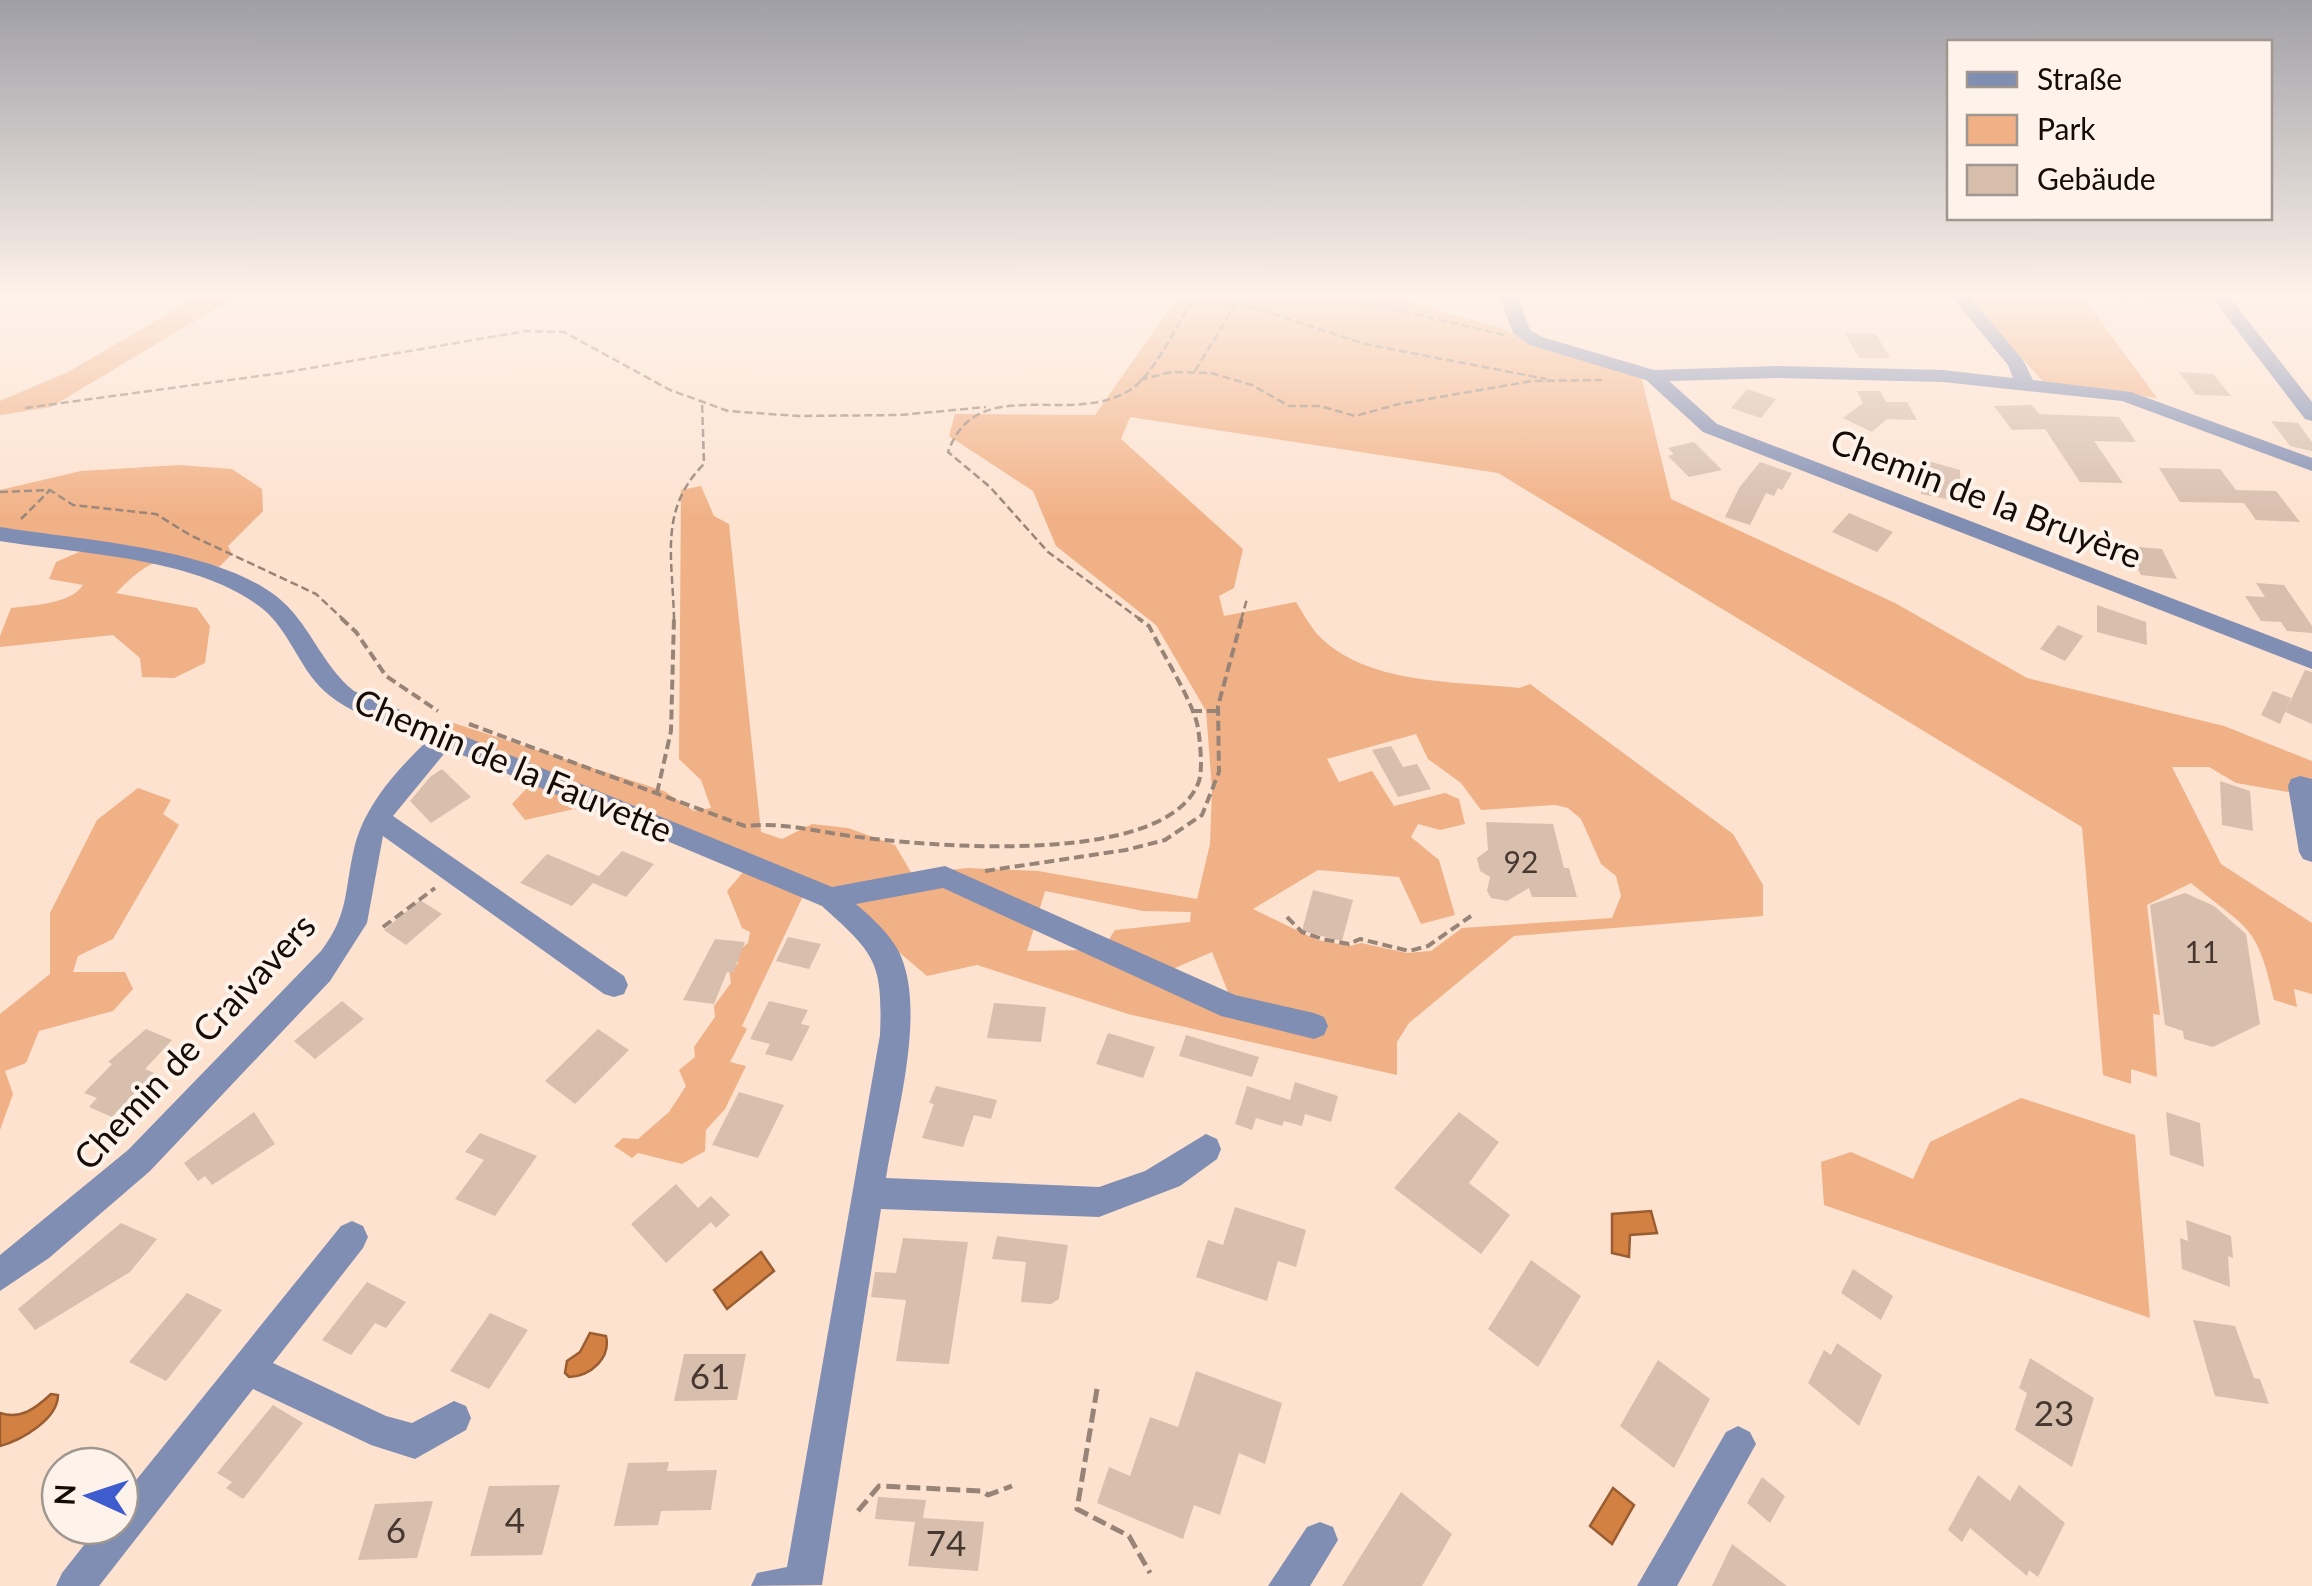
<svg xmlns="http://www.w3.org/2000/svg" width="2312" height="1586" viewBox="0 0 2312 1586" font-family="Lato,sans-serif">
	<rect width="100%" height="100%" fill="#fde2d0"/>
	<!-- green -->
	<path fill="#f1b186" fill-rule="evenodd" d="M200,295H238L51,407L0,415V401L68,372Z
		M1179,295H1384L1504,329L1533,343L1641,376L1671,499L1895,603L2027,678L2224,726L2312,761V796L2236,783L2209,767H2172L2221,864L2312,923V994L2294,989L2297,1007L2274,1000C2257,923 2248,930 2191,883L2147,905L2160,1015L2153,1014L2157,1077L2131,1069V1084L2103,1075L2082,827L1498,473L1130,417L1121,439L1243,549L1234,588L1219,596L1224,616L1296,602C1303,613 1310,626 1318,635C1366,685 1455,681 1519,688L1530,684L1733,834L1763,885V916L1514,936L1409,1023L1397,1042V1075L1128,1014L977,965L927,976L881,937L841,891L610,801L525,820L512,804L540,774L438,733L447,721L664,791L694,811L711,808L701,780L679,759L681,490L701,486L714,516L729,524L761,832L782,839L812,824L848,828L895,845L912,874L968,868L1038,871L1197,899L1210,844L1212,789L1206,711L1156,625L1056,546L1033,491L949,436L955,414L1095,415ZM1416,734L1428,759L1461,783L1481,810L1555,805L1568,808L1581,819L1601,864L1616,876L1621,896L1612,918L1462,928L1431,951L1407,953L1361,943L1350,946L1317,940L1253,909L1318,870L1399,877L1421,924L1455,915L1439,860L1411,837L1418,824L1440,830L1465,824L1459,799L1445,793L1394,806L1372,771L1339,782L1327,759ZM1045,891L1143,911L1191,912L1190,922L1115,930L1106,944L1161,974L1212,952L1236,1012L1085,950L1027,951Z
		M1965,295H2210L2216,302L2083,297L2157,398L2045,384Z
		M179,465L232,469L262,489L263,511L228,546L232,554L219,567C167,554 154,554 116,593L197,608L210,626L205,663L174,678L142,677L140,658L113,635L0,647V636L11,608C33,605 71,604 83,585L49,579L56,562L86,549L0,530V490L81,471Z
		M138,788L171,800L163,814L179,825L113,939L78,956L73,972H125L133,989L113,1011L39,1031L26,1063L5,1071L13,1094L0,1130V1014L50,974V913L97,820Z
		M744,871L803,896L742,1026L747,1029L730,1062L746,1066L725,1109L706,1130L705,1151L682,1164L638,1153L632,1158L614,1146L623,1138L638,1139L669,1112L686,1086L679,1070L695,1057L694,1047L715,1017L714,1006L731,983L729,969L738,964L737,953L748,943L750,932L742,928L727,891Z
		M2021,1098L2135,1135L2150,1318L1824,1205L1821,1162L1851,1152L1913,1179L1930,1142Z"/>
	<!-- water -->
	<path fill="#d38043" stroke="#9a5d31" stroke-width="2.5" d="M1651,1211L1657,1233L1630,1235L1629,1257L1612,1253V1214Z
		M761,1252L774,1271L727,1309L714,1290Z
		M590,1333L606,1336C611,1358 591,1376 569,1377L565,1373L567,1361L580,1352Z
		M51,1394L58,1395C58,1419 22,1440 0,1446V1413C21,1420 36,1408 51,1394Z
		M1613,1488L1634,1505L1612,1544L1590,1526Z"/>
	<!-- building -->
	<path fill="#d8bead" d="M1845,333L1876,334L1890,358H1859Z
		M2179,372L2213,374L2231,396L2196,395Z
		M1747,389L1776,399L1761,418L1731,408Z
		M1857,391H1880L1886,402H1907L1917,420L1887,419L1872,432L1843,418L1863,403Z
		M2032,405L2039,414L2119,417L2136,442L2094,441L2123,483L2080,482L2045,429L2012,430L1994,406Z
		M2271,421L2298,423L2312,442V451L2290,446Z
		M1694,442L1722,470L1689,477L1668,456L1674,454L1668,448Z
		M1921,459L1960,470L1961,492L1946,489L1947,499L1921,494Z
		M1760,462L1792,473L1782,490L1778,488L1774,496L1766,493L1750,525L1725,517L1739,488Z
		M2159,468L2220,469L2236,490L2276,491L2300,522L2256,520L2244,503L2180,502Z
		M1849,513L1893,532L1877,552L1832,532Z
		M2126,546L2162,549L2177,579L2141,575Z
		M2256,583L2284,585L2312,626V633L2287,631L2281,622L2261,621L2245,596L2265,597Z
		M2097,605L2146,622L2147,645L2097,632Z
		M2058,625L2083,636L2065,661L2040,649Z
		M2305,670L2312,672V724L2285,712Z
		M2273,691L2291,698L2280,724L2261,715Z
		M1391,746L1403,767L1417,764L1431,789L1398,797L1372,750Z
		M442,769L471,797L431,823L410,801L430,777Z
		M2220,781L2250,791L2253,831L2222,825Z
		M1486,822L1553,824L1564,868H1569L1577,897H1532L1529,888L1507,901L1491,898L1487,891L1490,877L1480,871L1477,858L1488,850Z
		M622,851L654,864L626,897L593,883L572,906L520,883L547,854L599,876Z
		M1313,890L1353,900L1342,941L1302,931Z
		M2185,893L2214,906L2246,934L2260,1024L2213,1047L2184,1039L2183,1031L2165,1025L2150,905Z
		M420,900L442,914L406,945L384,930Z
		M788,937L821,944L809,969L776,961Z
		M715,939L745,942L733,973L727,972L714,1004L683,1000Z
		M342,1001L364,1019L315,1059L294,1041Z
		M769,1001L808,1010L801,1024L810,1026L792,1061L765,1054L770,1044L750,1039Z
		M994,1003L1046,1007L1041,1042L987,1038Z
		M146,1029L172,1040L145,1069L154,1073L112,1117L89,1107L97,1098L84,1093L112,1064L108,1062Z
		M598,1029L629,1050L575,1104L545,1081Z
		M1108,1033L1155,1047L1143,1078L1096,1064Z
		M1186,1035L1259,1057L1252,1077L1179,1056Z
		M1295,1082L1338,1096L1331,1122L1305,1114L1302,1126L1284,1121L1282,1126L1256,1118L1252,1130L1235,1124L1247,1086L1290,1100Z
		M936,1086L997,1100L991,1119L974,1115L963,1147L922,1138L934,1104L929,1103Z
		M739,1092L784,1105L758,1158L712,1145Z
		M254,1112L275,1144L212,1185L205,1176L198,1181L184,1163Z
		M1459,1112L1499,1142L1469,1183L1510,1215L1481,1254L1394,1188Z
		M2166,1112L2200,1123L2204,1167L2170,1155Z
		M480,1133L537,1156L495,1216L455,1199L484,1160L465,1152Z
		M676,1184L698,1208L711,1196L730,1215L716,1228L711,1222L666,1263L631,1224Z
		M1235,1207L1306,1230L1296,1267L1278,1261L1267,1301L1196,1277L1208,1240L1223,1245Z
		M2186,1220L2231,1236L2233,1258L2228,1256L2230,1287L2182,1269L2180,1238L2188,1241Z
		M121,1223L157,1239L130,1272L35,1330L18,1309Z
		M997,1236L1068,1245L1059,1299L1051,1304L1021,1302L1026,1262L992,1259Z
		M903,1238L968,1242L949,1364L896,1361L906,1300L871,1297L875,1272L896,1273Z
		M1531,1260L1581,1296L1538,1367L1488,1329Z
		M1853,1269L1893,1296L1881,1320L1841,1293Z
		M367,1282L406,1302L386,1328L375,1323L351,1355L322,1340Z
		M187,1293L222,1310L166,1381L129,1362Z
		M490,1313L528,1330L489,1389L450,1371Z
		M2193,1320L2235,1326L2254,1378L2260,1379L2269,1404L2215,1396Z
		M1837,1343L1882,1375L1859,1426L1808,1383L1824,1350L1831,1355Z
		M684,1354H746L737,1400L674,1401Z
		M2030,1358L2094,1398L2072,1467L2015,1430L2027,1393L2019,1388Z
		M1658,1360L1710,1399L1674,1468L1620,1426Z
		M1196,1371L1282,1403L1265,1464L1239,1453L1220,1515L1194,1505L1183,1539L1097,1503L1109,1467L1130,1476L1150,1417L1178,1427Z
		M273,1405L303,1423L243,1499L226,1488L232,1482L217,1473Z
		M669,1462L667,1471L717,1470L711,1510L661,1511L658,1525L614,1526L628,1463Z
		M1978,1475L2010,1501L2019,1485L2065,1523L2038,1577L2029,1570L2027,1576L1970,1528L1962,1542L1948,1530Z
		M1762,1477L1785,1496L1770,1523L1747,1503Z
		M560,1485L542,1555L470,1556L489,1486Z
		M1401,1492L1452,1534L1422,1586H1342Z
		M878,1497L926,1500L923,1518L984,1522L978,1571L908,1566L915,1522L875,1519Z
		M433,1501L417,1558L358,1560L375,1504Z
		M1732,1544L1787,1586H1712Z"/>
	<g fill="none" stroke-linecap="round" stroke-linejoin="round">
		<!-- path-far2 -->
		<path stroke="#978477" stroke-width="2.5" stroke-dasharray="8 4" stroke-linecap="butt" d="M1229,295L1237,302L1365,344L1546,379
			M1333,295L1504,335
			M1195,371L1237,302
			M1140,380L1171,372L1211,373L1252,385L1289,406H1320L1355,416L1399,404L1532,381L1602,380
			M25,408L281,373L526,331L564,332L670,390L728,411L798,416L900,415L986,407
			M0,492L50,490L73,505L156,514L190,535L316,594L344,620
			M21,519L50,490
			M674,620C673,559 658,510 704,464L702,401
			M1141,620L1048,552L990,487L948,452C977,371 1070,428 1130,390C1155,374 1179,321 1195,295
			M1241,620L1247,599"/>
		<!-- path-far1 -->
		<path stroke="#978477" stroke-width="4" stroke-dasharray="10 5" stroke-linecap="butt" d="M341,618L356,632L386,676L438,711
			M1192,711H1218
			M469,724L745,826C782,822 814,831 850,836C925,846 1168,869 1199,781C1203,768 1200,742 1198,728C1194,703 1161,651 1149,626L1138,618
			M657,793L671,731L674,618
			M985,871L1126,850L1165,840L1202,815L1219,772L1218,706L1242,618
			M1287,917L1302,932L1322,939L1349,944L1360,939L1409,951L1428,946L1471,916
			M383,927L435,888"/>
		<!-- path -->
		<path stroke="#978477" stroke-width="5" stroke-dasharray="14 6" stroke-linecap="butt" d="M1097,1389L1077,1509L1129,1536L1150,1573
			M858,1511L879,1486L982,1491L988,1495L1012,1486"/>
		<!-- minor -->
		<path fill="#808eb3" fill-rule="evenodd" d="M1499,295H1517L1530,330L1542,337L1654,370L1777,366L1943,370L2013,378L2008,365L1950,295H1968L2023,360L2033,380L2131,392L2312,458V471L2122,401L1943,382L1777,378L1669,381L1717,424L2312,652V669L1703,432L1646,380L1530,345L1513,333Z
			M2210,295H2228L2312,402V421L2305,419Z
			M0,527C79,540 212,547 276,596C309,621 321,665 354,691L832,887L945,866L1235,995L1314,1013L1324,1017L1328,1026L1324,1035L1314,1039L1221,1016L943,888L856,904C872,918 888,932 898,950C928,1007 896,1116 886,1178L1099,1187L1145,1171L1206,1134L1217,1139L1221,1149L1217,1159L1180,1186L1099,1217L881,1209L822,1585L751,1586L757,1573L787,1567L880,1035C883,961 875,954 822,906L448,749L393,816L624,976L628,985L624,994L614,997L604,994L383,836L367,923L330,981L150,1171L49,1258L0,1291V1255L128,1150L321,951C349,914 344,892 354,849C364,806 396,771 427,741C389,725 340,713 314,680C295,656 284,624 259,606C194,557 79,554 0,541Z
			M2300,776L2312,779V862L2303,859L2299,852L2288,786L2291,779Z
			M352,1221L363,1226L368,1237L363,1248L273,1363L386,1416L412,1423L454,1401L466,1406L471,1418L466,1430L415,1459L371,1445L253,1389L99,1586H56L62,1573L99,1526H120V1500L341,1226Z
			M1738,1426L1750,1432L1756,1444L1677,1586H1637L1726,1432Z
			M1320,1522L1333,1527L1338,1540L1310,1586H1268L1307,1527Z"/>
	</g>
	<!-- sky -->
	<linearGradient id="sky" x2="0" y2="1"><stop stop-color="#9f9fa6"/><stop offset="0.57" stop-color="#fef2ea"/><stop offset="1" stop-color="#fef2ea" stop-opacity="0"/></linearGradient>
	<rect width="2312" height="517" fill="url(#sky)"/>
	<g text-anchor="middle" stroke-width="8" stroke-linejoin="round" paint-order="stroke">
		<!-- number labels -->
		<g font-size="30" fill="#463830">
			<text x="1521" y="873">92</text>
			<text x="2202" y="963">11</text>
		</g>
		<!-- street labels -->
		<g font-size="35" fill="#150c07" stroke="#fdf3eb">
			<text transform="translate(1986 499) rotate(21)" y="12">Chemin de la Bruyère</text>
			<text transform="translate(513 766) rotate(23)" y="12">Chemin de la Fauvette</text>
			<text transform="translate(195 1042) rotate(-47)" y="12">Chemin de Craivavers</text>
		</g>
		<!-- near-number labels -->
		<g font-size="35" fill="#463830">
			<text x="710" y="1389">61</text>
			<text x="2054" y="1426">23</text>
			<text x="515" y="1533">4</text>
			<text x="396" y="1543">6</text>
			<text x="946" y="1556">74</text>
		</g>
	</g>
	<!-- legend -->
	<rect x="1947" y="40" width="325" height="180" fill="#fdf3eb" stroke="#a09790" stroke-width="2.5"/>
	<rect x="1967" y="72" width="50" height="15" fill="#808eb3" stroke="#a09790" stroke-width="2.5"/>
	<text x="2037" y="90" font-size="30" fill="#150c07">Straße</text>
	<rect x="1967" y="115" width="50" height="30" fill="#f1b186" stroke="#a09790" stroke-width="2.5"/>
	<text x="2037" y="140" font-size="30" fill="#150c07">Park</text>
	<rect x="1967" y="165" width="50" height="30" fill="#d8bead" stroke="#a09790" stroke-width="2.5"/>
	<text x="2037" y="190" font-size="30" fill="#150c07">Gebäude</text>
	<!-- north arrow -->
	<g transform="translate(90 1496) rotate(273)"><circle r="48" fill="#fdf3eb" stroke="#a09790" stroke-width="2.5"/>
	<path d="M0-8L18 38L0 25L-18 38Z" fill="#3f5ccf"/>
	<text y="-15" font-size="28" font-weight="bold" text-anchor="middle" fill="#150c07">N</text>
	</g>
</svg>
